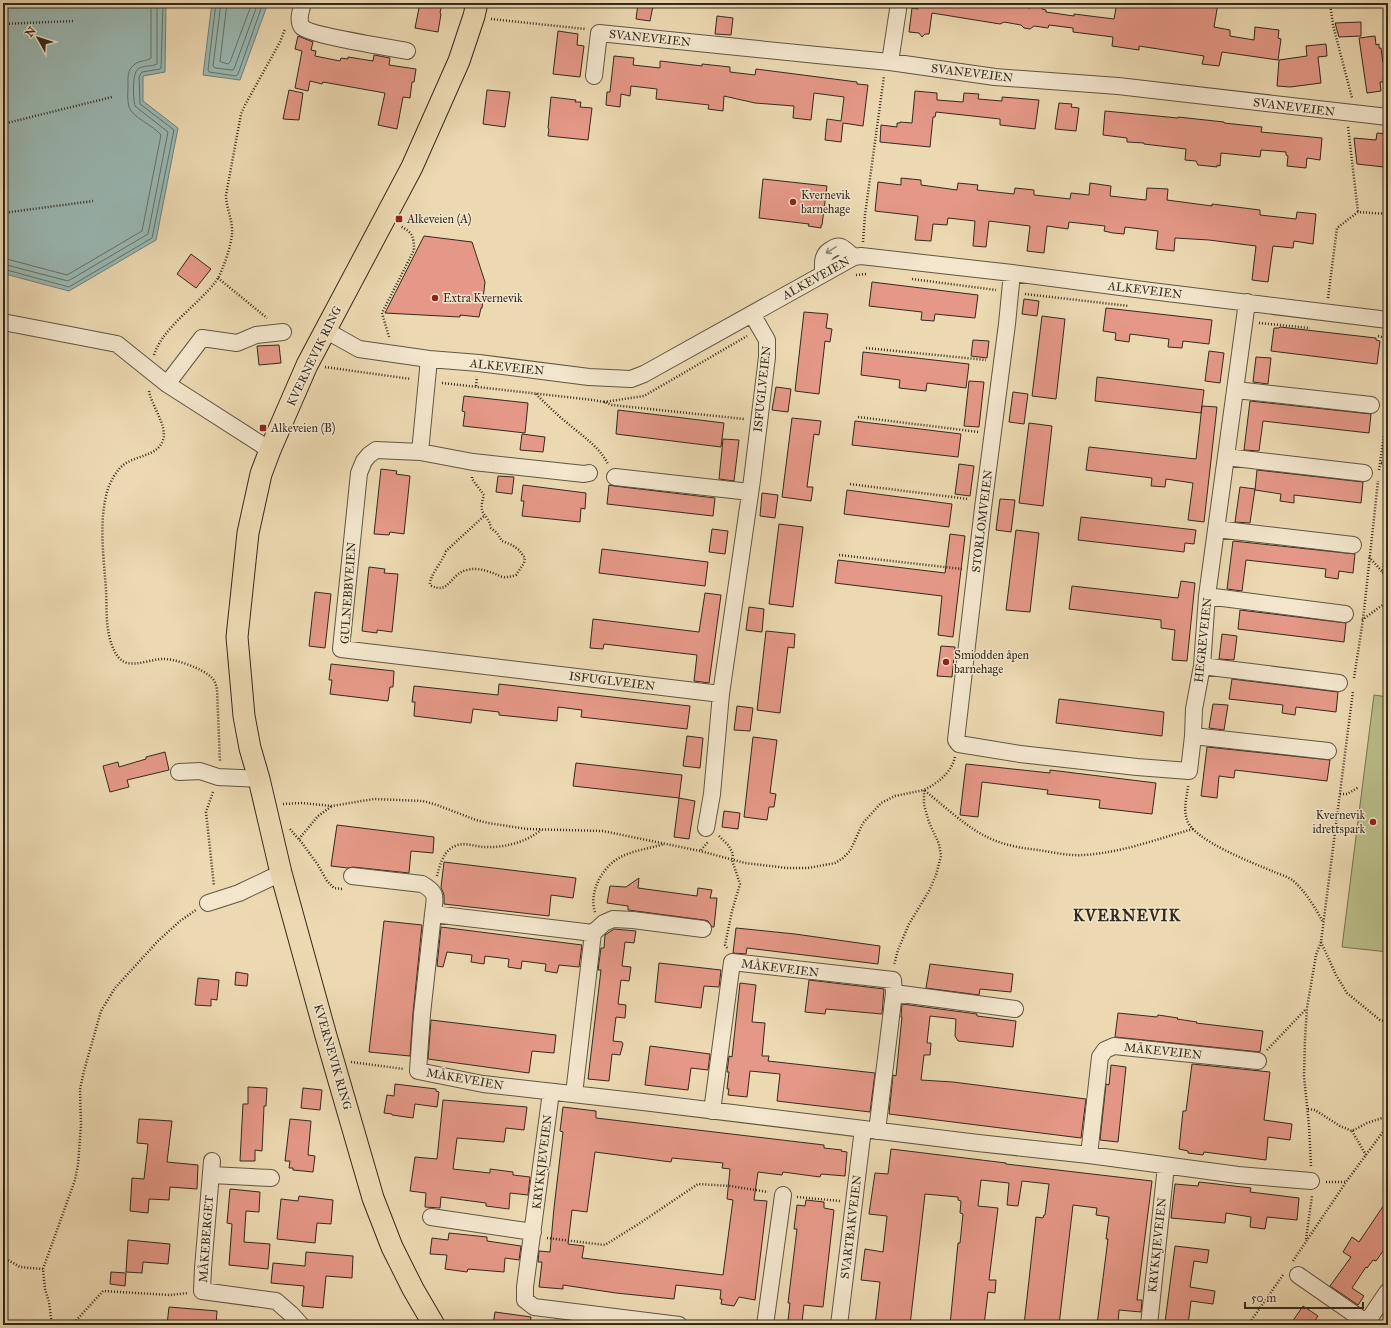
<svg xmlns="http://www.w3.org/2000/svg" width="1391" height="1328" viewBox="0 0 1391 1328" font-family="'IM FELL Great Primer',serif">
	<rect width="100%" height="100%" fill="#ecd9b2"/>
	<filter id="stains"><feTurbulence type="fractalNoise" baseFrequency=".005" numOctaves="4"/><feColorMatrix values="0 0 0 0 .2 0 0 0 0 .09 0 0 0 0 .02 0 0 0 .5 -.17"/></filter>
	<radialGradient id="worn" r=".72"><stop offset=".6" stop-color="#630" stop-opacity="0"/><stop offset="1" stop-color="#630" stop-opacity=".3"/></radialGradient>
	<!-- green -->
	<path fill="#babf8a" stroke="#767454" d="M1374,695L1388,697V952L1342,947Z"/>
	<!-- water -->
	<path fill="#9ab9b4" stroke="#718078" d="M3,3H166L165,72L143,76V101L178,128L156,240L69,291L5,274L3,270Z
		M212,3H268L240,80L203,75Z"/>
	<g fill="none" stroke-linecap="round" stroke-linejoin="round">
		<!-- shore -->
		<path stroke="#667268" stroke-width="1" d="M216,3L208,70L209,72L236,76L238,74L263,3
			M221,3L213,66L215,68L232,70L234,69L258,3
			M227,3L220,61L221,62L228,64L230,62L252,3
			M3,258L67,275L142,231L161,135C153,125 133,118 129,107C127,100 128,92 128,85C128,78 127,70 134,65C139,60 145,62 151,58V3
			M3,264L68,281L148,234L168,132L135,106C133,99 132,73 138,69C143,65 151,67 157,64V3
			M3,269L69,287L152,238L174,130L140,104L139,77L142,72L160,69L161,68L163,3"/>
	</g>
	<!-- building -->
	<path fill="#e59887" stroke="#332a1d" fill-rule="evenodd" d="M420,3H442L440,13L441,14L438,32L415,28Z
		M918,3H998L1030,8L1034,5L1041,6L1042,9L1046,10V12L1074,16V14L1114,19L1117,3L1135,5V3H1218L1214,27L1230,30V36L1254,40L1255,27L1279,30L1278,38L1281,39L1278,60L1222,52L1219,66L1202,64L1204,56L1139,46V50L1112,46L1113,37L1073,32V28L1049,25L1048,28L1034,26L1030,29L1024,28L1021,25L1004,22L1000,24L932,13L929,34H925L922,37L919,33L909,32L912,8L918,9Z
		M638,4L653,6L650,21L636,19Z
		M717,16L733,18L731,35L715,34Z
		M1361,22V36L1339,37L1335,23Z
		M558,31L578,34L577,45L584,46L580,77L553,74Z
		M298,36L313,42L311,50L316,51L315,56L340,61L341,58L348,59V57L373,61L374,55L390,58L389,65L416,69L414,82H412L410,98L403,97L397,129L378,125L385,93L323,82L322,84L310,81L308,91L295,88L302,51L295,49Z
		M1375,36L1376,45L1379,44V48H1381L1383,63H1388V77L1383,78L1384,82H1380L1381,91L1367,93L1359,38Z
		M1326,44L1327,56L1318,57L1321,83L1290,87L1277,86L1279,60L1307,56L1306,46Z
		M614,56L634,58L633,65L660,68V61L702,66V64L730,67V72L755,75L756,69L857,82V84L868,85L863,126L843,123L841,142L825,140L827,119L841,121L844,97L814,93L811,120L793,118L794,106L755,103L724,96L723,111L708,109L709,105L656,99L657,89L631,86L630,96L621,94L620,107L606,105L607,92H610Z
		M289,90L303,93L299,120L283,119Z
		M487,90L510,92L505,127L483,124Z
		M915,91L937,93V100L963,102L964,93L979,94L978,99L1002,101V97L1039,100L1035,129L1000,125V119L936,112L935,117H933L930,147L880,142L881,125L897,127V123H900V122L912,123Z
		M551,97L576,100L575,102H581L580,107L592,108L588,140L548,136L549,129L548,128Z
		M1059,103L1072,104L1071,107L1079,108L1076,131L1055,129Z
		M1105,111L1178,118V117L1224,122V123L1262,127L1261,132L1322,138L1320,160L1307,158L1306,168L1287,166L1288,156L1286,155V152L1261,150L1260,157L1221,153L1220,166L1217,165V167L1198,165L1196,161L1185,160L1186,149L1144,144V143L1127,142V138L1103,135Z
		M1377,133L1388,134V166L1385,165L1384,167L1357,164L1354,138L1376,140Z
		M901,178L921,180V185L957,190L958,183L978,185L977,190L1014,194L1015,188L1034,190V195L1070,199L1071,193L1089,195L1090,183L1111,186L1110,196L1146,200L1147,188L1168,189L1167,200L1212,206V204L1260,210V215L1296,219L1297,212L1316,214L1313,244L1294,241L1293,248L1273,246L1268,282L1252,280L1256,246L1209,240L1175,238L1174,251L1156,249L1158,231L1125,227L1124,234L1113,233L1104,231L1105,226L1069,222L1068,229L1047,226L1044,253L1027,251L1030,226L989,221L986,247L973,246L975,221L948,218L947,225L933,224L931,241L915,240L918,216L875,211L878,182L901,185Z
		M763,179L827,186L822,225H821V228L808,226L809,224L759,218Z
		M424,236L472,242L485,282L482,308H481L479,317L460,315V317L385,313Z
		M191,254L211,269L196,288L177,274Z
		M872,282L978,295L975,318L935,314L934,321L921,320L922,312L869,306Z
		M1024,299L1039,301L1037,316L1022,314Z
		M1106,308L1212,320L1209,344L1183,341L1182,348L1168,347L1169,339L1130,334L1129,342L1115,340L1116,333L1103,331Z
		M804,312L828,314L826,328L832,329L830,342L825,341L819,394L795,391Z
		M1042,316L1065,319L1056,399L1032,396Z
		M1280,327L1376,338V340L1380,341L1377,364L1271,351L1274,328H1279Z
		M973,340L989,341L987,358L971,356Z
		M279,345L281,363L259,365L257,346Z
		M1209,351L1224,353L1220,383L1205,381Z
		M863,352L969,364L966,388L927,383L926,391L899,388L900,380L861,375Z
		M1256,357L1271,358L1268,384L1253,382Z
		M1097,377L1204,390L1201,413L1095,401Z
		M969,381L984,382L979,427L964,426Z
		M776,387L791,389L788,412L772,410Z
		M1013,392L1028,394L1024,424L1009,422Z
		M464,396L528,403L525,433L463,426L465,412L462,411Z
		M1250,401L1371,414L1369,433L1263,421L1259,451L1244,450Z
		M1202,406L1217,407L1204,522L1188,520L1193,483L1166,479L1165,487L1151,486L1152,478L1086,470L1089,447L1196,459Z
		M618,410L724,423L721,447L616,434Z
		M792,418L821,421L819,435L814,434L807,487H813L811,501L782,497Z
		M855,421L961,434L958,457L852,445Z
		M1029,423L1052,426L1043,506L1019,503Z
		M522,434L545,437L543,452L520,450Z
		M723,439L739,440L734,481L719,479Z
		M959,464L974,466L970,496L955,494Z
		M381,469L397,471L396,474L410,476L404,534L390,532L389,535L374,534Z
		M1257,470L1363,482L1361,503L1294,495V503L1280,501L1281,494L1255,490Z
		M498,476L514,477L512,494L496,492Z
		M523,485L586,493L585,509L581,508L580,522L522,516L524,501H521Z
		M609,485L614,486L715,498L713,516L607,504Z
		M1240,487L1255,489L1250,523L1235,522Z
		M847,490L952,504L949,527L844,514Z
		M762,493L778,495L775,518L760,516Z
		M1000,499L1015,500L1011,532L996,530Z
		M1081,517L1196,530L1194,544L1185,543L1184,552L1078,540Z
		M779,524L803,527L793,607L769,604Z
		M712,529L728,531L725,554L709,552Z
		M1016,530L1039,533L1030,612L1006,610Z
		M950,534L965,536L953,637L938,635L942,596L835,583L838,560L945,573Z
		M1233,541L1355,554L1353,573L1339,571L1338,579L1325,577L1326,569L1246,560L1242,591L1227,589Z
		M602,549L708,562L705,586L599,573Z
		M369,567L385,569L384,573L398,574L392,632L377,630V633L362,631Z
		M1181,581L1195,583L1187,661L1172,660L1175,630L1161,628V620L1069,609L1072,586L1178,598Z
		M315,592L331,594L325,648L309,646Z
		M705,593L721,595L709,683L694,681L697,655L604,644L603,649L590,648L593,619L699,632Z
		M749,607L764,609L762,632L746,630Z
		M1240,610L1346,623L1344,642L1238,629Z
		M766,631L795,634L794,648L788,647L780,713L757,710Z
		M1222,634L1237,636L1234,660L1219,659Z
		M941,646L955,647L952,677L937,676Z
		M331,664L394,671L393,687H390L388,701L330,694L332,680H329Z
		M1232,679L1338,692L1336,712L1296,707L1295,715L1282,713L1283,705L1229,699Z
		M499,684L690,706L687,729L581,717L582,710L558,707L557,721L499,715V712L473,709L471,723L414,716L415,702H412L414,686L498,695Z
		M1059,699L1164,712L1162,736L1056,723Z
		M1213,704L1228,705L1224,730L1209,728Z
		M737,706L753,708L750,731L734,730Z
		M687,736L703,738L700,768L683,766Z
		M753,737L777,740L770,793L776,794L774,807H769L767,820L744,817Z
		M1207,747L1330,760L1327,781L1235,770L1234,778L1219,776L1217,798L1201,796Z
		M165,752L169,770L127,780L129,787L110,792L103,766L118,762L119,767L146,759V757Z
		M576,763L682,775L679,798L573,786Z
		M966,764L1050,773V770L1156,783L1152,814L1099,808L1100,800L1047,794L1048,790L982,782L978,817L960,815Z
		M679,798L695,801L689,839L674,837Z
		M724,811L740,813L738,829L722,827Z
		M337,825L434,837L433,853L411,851L409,873L353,867L348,868L331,866Z
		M444,862L576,878L573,898L551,895L549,916L444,904V895L441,887Z
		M639,878L638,888L697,896L698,888L712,890L710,898H717L714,927H712L708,921L704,920L628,910V906L607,903L610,886L626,887Z
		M384,921L422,925L413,1013L410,1056L369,1052Z
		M441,927L582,945L579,967L559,965L557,973L545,971L546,964L522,961L521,969L508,967L509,959L485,956L484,964L471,962L472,955L447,952L443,967L437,966Z
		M736,928L795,934L880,946L878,964L747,948L746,954L733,953Z
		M614,929L636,931L634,943L625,942L622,966L631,967L629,981L621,980L618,1004L626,1005L625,1018L616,1017L613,1041L622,1042L623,1044L620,1055L612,1054L609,1081L588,1079L601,970H598L601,948H604L605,935Z
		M659,963L721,970L719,987L704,986L701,1008L655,1002Z
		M930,964L1013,974L1011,992L980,989L979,995L926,988Z
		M236,972L248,974L247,986L235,985Z
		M198,978L219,980L217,1000L211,999V1006L195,1005Z
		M809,980L884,989L882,1014L826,1009L825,1014L805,1012Z
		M740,983L756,985L752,1022L765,1023L762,1056H769L768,1061L875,1073L870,1112L777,1101L780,1074L750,1071L747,1097L728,1095L729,1089H727L729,1072H727L729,1056L732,1057Z
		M902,1004L977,1014V1016L1016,1021L1013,1047L958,1041L955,1036L956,1019L930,1016L927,1043H931L930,1055H924L921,1080L953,1082L1086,1099L1081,1138L889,1114L893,1075L896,1076L902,1017H901Z
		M1118,1013L1157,1017L1158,1015L1178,1018L1177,1019L1197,1022L1196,1023L1263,1031L1260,1052L1115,1037Z
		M431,1020L556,1035L554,1053L532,1051L529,1073L428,1059Z
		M650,1046L710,1054L708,1070L691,1068L688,1090L645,1085Z
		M1192,1064L1270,1072L1264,1120L1292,1124L1290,1140L1268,1137L1266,1160L1204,1152L1203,1155L1188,1153V1151L1179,1149L1183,1111H1186Z
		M1111,1065L1126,1067L1118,1142L1100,1140L1106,1084L1109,1085Z
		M395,1084L436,1089V1091L439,1092L437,1107L415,1104L413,1118L392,1115V1114L384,1113L387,1095L394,1096Z
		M248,1087L267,1088L266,1106H264L262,1151L255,1150V1161H240L243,1104H248Z
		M303,1088L322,1090L320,1110L301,1108Z
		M443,1100L527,1107L524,1130L506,1128L504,1142L457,1138L453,1169L490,1173V1169L513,1172V1175L530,1177L528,1195L510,1193L509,1209L486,1206V1203L441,1197L440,1208L425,1207L426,1193L410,1191L415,1157L437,1159Z
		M563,1107L596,1111V1118L824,1145V1148L842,1150L841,1151L847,1152L845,1176L821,1174L820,1177L783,1172L782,1175L758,1172L754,1200L767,1201L755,1300L739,1297L734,1306L721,1304L722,1299H720L721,1290L676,1285L674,1299L616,1293L563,1285V1289L539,1287L542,1262H538L539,1251L550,1252L554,1208L563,1132L560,1131ZM595,1152L671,1162L672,1158L723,1163L722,1168L730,1169L727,1199L733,1200L723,1275L582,1258L584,1246L568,1244L572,1210L587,1212Z
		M139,1119L172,1121L167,1162L198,1165L197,1189L170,1187L169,1200L149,1199L148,1213L130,1211L132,1178L144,1179L148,1144L137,1143Z
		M290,1119L311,1121L308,1155L315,1156L313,1172L293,1170V1168H289L290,1161H285Z
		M891,1149L1006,1163V1164L1152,1181L1137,1300H1142L1141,1312L1119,1310L1118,1325H1097L1108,1239H1106L1109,1217L1096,1215L1097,1208L1073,1205L1059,1325H1024L1036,1217L1043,1218L1044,1215H1045L1049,1184L1022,1181L1018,1206L1007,1205L1009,1183L981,1180L978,1206L998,1208L989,1280H996L995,1293L988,1292L984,1325H950L958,1243H960L963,1214L960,1213L961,1201L958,1200V1197L925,1194L910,1325H875L880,1282L861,1280L865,1249L883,1252L887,1216L869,1214L875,1173L888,1174Z
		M1199,1182L1251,1188L1250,1192L1299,1198L1297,1220L1267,1217L1265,1229L1250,1227L1251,1217L1226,1213L1225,1223L1171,1218L1175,1184L1198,1186Z
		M230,1189L260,1192L259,1212L246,1211L244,1242L270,1244L268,1269L229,1265L232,1224L227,1223Z
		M299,1196L333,1200L331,1224L317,1223L315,1243L277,1239L281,1199L298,1201Z
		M1388,1199V1244L1376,1261L1373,1260L1367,1268L1366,1267L1352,1288L1364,1296L1358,1305L1330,1286L1351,1257L1343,1252L1352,1237L1359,1242Z
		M806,1200L824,1202V1208L834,1210L823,1307L804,1305L802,1322L788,1321L790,1303H788L797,1229H794L797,1205L805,1206Z
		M449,1233L487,1237V1241L521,1246L519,1260L505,1258L504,1272L468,1269L467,1272L445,1269L447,1255L430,1254L432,1238L448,1240Z
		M128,1240L170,1244L168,1264L143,1262L142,1273L126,1272Z
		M1175,1246L1209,1250L1207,1263L1194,1261L1190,1287L1215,1291L1213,1304L1191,1301L1188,1325H1166L1167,1322H1165Z
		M306,1252L353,1256L352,1278L326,1276L323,1308L302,1306L304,1286L271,1283L273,1263L305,1266Z
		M111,1272L126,1273L125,1286L110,1284Z
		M1303,1306L1318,1316L1312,1325H1290Z
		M169,1307L217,1311L216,1325H167Z
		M495,1312L531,1317L530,1325H493Z"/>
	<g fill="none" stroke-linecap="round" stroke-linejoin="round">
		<!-- minor casing -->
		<g stroke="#615642" stroke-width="18">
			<path id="minor" d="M303,3C301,10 297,20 302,27C309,35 391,48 407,51
				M890,62L899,3
				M594,76L599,33L827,56L890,62L995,77L1118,86L1388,117
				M1012,273L1007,324L983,508L956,740L959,744L1020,754L1137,767L1189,771L1193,736L1194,709L1202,666L1207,596L1247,302
				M823,274C823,264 821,254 832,249C835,247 838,246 841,247C845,249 850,254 854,257
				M3,322L117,344L167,384L270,450
				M325,330L359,349L429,359L479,363L589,377L631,379L644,374L854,257L861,256L1012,273L1151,291L1388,320
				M167,384L202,338L237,343L256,335L283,332
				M1236,390L1371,405
				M420,452L429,359
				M1226,457L1364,473
				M589,473L584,474L473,462L420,452L376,450L369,455L364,461L359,473L341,649L721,694
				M615,477L750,492
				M1216,529L1353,545
				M1207,596L1345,614
				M1202,666L1339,683
				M1193,736L1328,751
				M179,772L200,771L218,777L259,779
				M706,828L712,794L721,694L752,480L767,357V340L752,314
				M352,876L422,884C438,893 435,897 433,914
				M208,903L239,893L281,873
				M593,933L604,923L613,919L633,920L703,929
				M894,993L1015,1009
				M551,1092L525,1287V1300L534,1307L679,1325
				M574,1094L593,933L433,914L422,1014L418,1071L483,1084L643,1102L978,1143L1089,1155L1238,1175L1311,1181
				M712,1111L732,962L893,980L894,993L877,1131
				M1089,1155L1100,1057L1105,1050L1114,1046L1258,1061
				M212,1161L203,1268L202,1291L276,1301L291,1314L301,1325
				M211,1175L271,1178
				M431,1217L533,1232
				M1298,1275L1370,1325
				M765,1325L783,1195
				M839,1325L863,1129
				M1149,1325L1166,1166
				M1365,1325L1388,1291"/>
		</g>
		<!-- major casing -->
		<g stroke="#332a1d" stroke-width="23">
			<path id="major" d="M434,1325L413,1289L392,1247L373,1198L326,1036L281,873L259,779L250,748L244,716L237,637L248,533L261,474L270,450L307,365L412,167L459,61L474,16L477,3"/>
		</g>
		<!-- path -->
		<path stroke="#332a1d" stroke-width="2.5" stroke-dasharray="1 2" stroke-linecap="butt" d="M1330,3L1333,25L1352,98
			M491,19L585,29
			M3,24L73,21
			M3,124L112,97
			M1348,127L1358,212
			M3,213L93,201
			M863,242L865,215L884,76
			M856,275L867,274
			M218,278L267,318
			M912,279L996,290
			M1025,294L1129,306
			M1328,298L1337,228L1358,212L1388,214
			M1259,323L1310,328
			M1378,336L1388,339
			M389,337L382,313L414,250C414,236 412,232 400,226
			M866,348L986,360
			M154,355C159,340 168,331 178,320C189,309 211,290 218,278C224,267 231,246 232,234C233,220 226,208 226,195L241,114L245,105L280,42L285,29
			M325,367L411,379
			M442,383L593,400L604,402L612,405L744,419
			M476,386L477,377
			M149,391C151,405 168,426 163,440C158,457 133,455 121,467C114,474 108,486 106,496C99,527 104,559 106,590C107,609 105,632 114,650C124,673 144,660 162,659C174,658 204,669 212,678C215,681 216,685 217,689L220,762
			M536,394C547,405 558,416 571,426C585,438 599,447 608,464
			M604,402L644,396L747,336
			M858,417L979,432
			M1381,463L1388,464
			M1379,470L1388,407
			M472,477V479L484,495C477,517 488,512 491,528L497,533L502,541L512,545L519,550L525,558L524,563L516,575C513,576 510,577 507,577C504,578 500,576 498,575C487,571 478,567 467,570C450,573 450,596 430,585C429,576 443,561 446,551L484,516
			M850,484L968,499
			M839,555L962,569
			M1369,557L1388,578
			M1383,573L1388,529
			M1362,620L1388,601
			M1354,678L1363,620L1378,481
			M955,757C951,773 938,783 924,790C943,805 966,827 987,837C1003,845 1020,848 1038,850C1052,852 1068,856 1083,855C1121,853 1157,839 1193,829
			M1188,786C1187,797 1183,809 1187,820C1193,840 1253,863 1272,871C1278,874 1287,876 1292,880C1304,889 1316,909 1323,922
			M213,792L206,812L214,886
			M1340,794H1347L1359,787
			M283,804L302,803L332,806L374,799L423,801L437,805L476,820L488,823L527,829L603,831L700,851L745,863L787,868H808L835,863L843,858L850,851L863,823L881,803L895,796L924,790V805L929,822L939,844L941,856L936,875L929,891L909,924L898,950L894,965
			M290,829L302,843L318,865L327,881L334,888L343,889
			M719,836L729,846L733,854L732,860L740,884L732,911L725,945L727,948
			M299,839L318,816L332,806
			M701,850L708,842
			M437,876C440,865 443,851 455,846C464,842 474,846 483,847C503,848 525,843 541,830
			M595,912C588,891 604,863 625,855C637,850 651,848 664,844
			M1321,942L1336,975L1347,993L1380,1020L1388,1022
			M1267,1050L1306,1009
			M351,1062L404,1069
			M1308,1109L1315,1110L1340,1126L1352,1131L1367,1123L1388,1116
			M1352,1131L1366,1155
			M1311,1166L1309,1126L1304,1076L1305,1039L1307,1008L1316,955L1321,942L1353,691
			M1326,1182H1346
			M797,1197L840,1201
			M547,1238L605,1245L640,1223L698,1184L730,1186L768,1192
			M1306,1239L1312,1196
			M3,1257L20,1267L43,1269
			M1293,1261L1346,1182L1388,1125
			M52,1325L49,1302L45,1289L43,1269L75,1180L78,1165L81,1125L80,1089L84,1071L101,1011L115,988L158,941L180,921L196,910
			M72,1325L103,1291L170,1295L188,1293
			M1248,1325L1283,1275"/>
		<!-- minor -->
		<use href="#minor" stroke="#f3e6cd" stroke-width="16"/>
		<!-- major -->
		<use href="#major" stroke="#ecd9b2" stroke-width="21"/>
	</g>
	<!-- one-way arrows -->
	<defs><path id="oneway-shaft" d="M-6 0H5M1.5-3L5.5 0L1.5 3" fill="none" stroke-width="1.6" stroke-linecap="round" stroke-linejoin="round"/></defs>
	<use stroke="#938875" href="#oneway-shaft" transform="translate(831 250) rotate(148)"/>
	<!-- markers -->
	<g fill="#8f2418" stroke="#f3e6cd" stroke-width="1.5">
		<circle cx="793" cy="202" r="4"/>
		<rect x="395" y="215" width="8" height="8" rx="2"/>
		<circle cx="435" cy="298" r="4"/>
		<rect x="259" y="424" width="8" height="8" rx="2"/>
		<circle cx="946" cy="662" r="4"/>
		<circle cx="1373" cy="822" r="4"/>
	</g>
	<g text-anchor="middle" stroke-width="3" stroke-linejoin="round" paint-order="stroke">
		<!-- street labels -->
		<g font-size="12" fill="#332a1d" stroke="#f3e6cd">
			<text transform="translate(650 38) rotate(6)" y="4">SVANEVEIEN</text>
			<text transform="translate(972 73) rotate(7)" y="4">SVANEVEIEN</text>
			<text transform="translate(1294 107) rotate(7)" y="4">SVANEVEIEN</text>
			<text transform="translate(816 278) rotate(-29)" y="4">ALKEVEIEN</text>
			<text transform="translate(1145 290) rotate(7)" y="4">ALKEVEIEN</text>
			<text transform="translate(314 356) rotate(-64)" y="4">KVERNEVIK RING</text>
			<text transform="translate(507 367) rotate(6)" y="4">ALKEVEIEN</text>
			<text transform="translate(762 389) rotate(-84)" y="4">ISFUGLVEIEN</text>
			<text transform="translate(982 521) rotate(-83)" y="4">STORLOMVEIEN</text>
			<text transform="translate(348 593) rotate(-86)" y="4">GULNEBBVEIEN</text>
			<text transform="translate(1203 640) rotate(-84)" y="4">HEGREVEIEN</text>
			<text transform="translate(612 681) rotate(7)" y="4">ISFUGLVEIEN</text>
			<text transform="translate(780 968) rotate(7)" y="4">MÅKEVEIEN</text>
			<text transform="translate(1163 1051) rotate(6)" y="4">MÅKEVEIEN</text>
			<text transform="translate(333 1057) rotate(74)" y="4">KVERNEVIK RING</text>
			<text transform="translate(465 1079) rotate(10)" y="4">MÅKEVEIEN</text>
			<text transform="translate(542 1162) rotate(-83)" y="4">KRYKKJEVEIEN</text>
			<text transform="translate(851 1227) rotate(-83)" y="4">SVARTBAKVEIEN</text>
			<text transform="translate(206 1239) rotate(-86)" y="4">MÅKEBERGET</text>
			<text transform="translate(1157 1245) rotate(-84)" y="4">KRYKKJEVEIEN</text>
		</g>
		<!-- poi labels -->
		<g font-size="12" fill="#332a1d" stroke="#f3e6cd" text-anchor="start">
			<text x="801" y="199">Kvernevik<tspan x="801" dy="14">barnehage</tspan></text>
			<text x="407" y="223">Alkeveien (A)</text>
			<text x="443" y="302">Extra Kvernevik</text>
			<text x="271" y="432">Alkeveien (B)</text>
			<text x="954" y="659">Smiodden åpen<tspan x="954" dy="14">barnehage</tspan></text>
			<text x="1365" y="819" text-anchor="end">Kvernevik<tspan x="1365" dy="14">idrettspark</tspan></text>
		</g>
		<!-- district labels -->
		<g font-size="16" font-weight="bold" letter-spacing="1" fill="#332a1d" stroke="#f3e6cd">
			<text x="1127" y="921">KVERNEVIK</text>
		</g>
	</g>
	<!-- margin -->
	<rect width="1391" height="1328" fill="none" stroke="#ecd9b2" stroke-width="16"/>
	<rect x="4" y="4" width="1383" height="1320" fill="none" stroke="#332a1d" stroke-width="2"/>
	<rect x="8" y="8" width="1375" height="1312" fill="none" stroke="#332a1d"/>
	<!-- north arrow -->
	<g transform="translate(38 38) rotate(309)" stroke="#f3e6cd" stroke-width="3" paint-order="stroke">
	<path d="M0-3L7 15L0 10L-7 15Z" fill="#332a1d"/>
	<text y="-6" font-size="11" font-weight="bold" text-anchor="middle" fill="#332a1d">N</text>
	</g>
	<!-- scale -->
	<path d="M1245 1302v6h118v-6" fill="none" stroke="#332a1d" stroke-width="2"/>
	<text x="1251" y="1302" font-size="12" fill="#332a1d" stroke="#f3e6cd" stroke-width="3" paint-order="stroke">50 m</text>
	<rect width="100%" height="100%" filter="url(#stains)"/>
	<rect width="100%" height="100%" fill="url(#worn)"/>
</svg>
